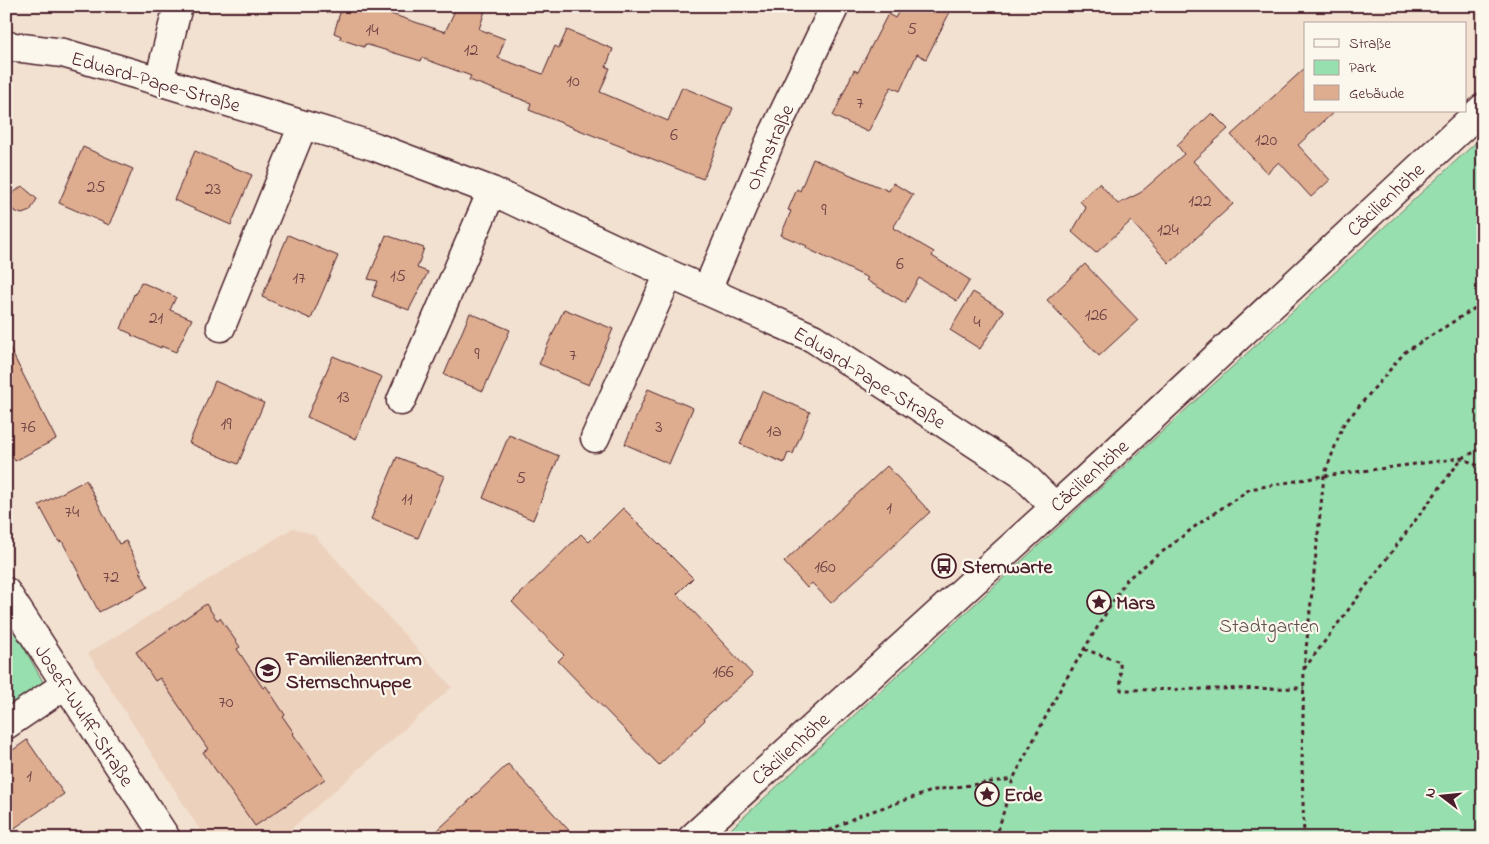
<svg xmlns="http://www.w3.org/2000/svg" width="1489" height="844" viewBox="0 0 1489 844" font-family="'Indie Flower',sans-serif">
	<rect width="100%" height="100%" fill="#f2e1d0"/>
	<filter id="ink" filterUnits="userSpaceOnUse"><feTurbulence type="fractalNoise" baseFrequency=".02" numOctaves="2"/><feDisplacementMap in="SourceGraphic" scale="10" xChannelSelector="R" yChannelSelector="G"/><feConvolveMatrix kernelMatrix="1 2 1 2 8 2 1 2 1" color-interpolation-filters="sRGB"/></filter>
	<g filter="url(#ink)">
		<!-- built -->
		<path fill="#ecd1bd" d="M293,528L314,535L452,687L281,838H205L88,653Z"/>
		<!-- green -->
		<path fill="#97dfae" stroke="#707f6c" d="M1483,136V838H721Z
			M6,616L46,687L8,709L6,706Z"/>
		<!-- building -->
		<path fill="#dead90" stroke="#4a1f2b" d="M342,6H367L445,32L457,6H472L485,11L479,29L505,39L498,58L543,74L555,46L559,48L567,30L613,49L606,67L610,68L600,92L668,121L682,87L733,108L703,179L529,110L531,103L469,80L471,76L422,58L421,61L365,44L364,47L340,39L341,36L334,33Z
			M902,6H953L926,59L917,54L900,91L891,87L868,132L833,116L854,70L858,72L888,14L895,18Z
			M1305,68V111H1335L1298,145L1330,180L1311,197L1279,162L1267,173L1231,135Z
			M1212,113L1228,129L1193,161L1233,204L1169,263L1131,221L1096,253L1072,232L1086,208L1080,201L1099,183L1118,204L1140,193L1184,154L1177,145Z
			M83,147L133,169L109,225L59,203Z
			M195,151L252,175L231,225L174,200Z
			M813,159L889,191L893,183L913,195L893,228L934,252L932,256L970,280L957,301L919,278L905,303L866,280L868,278L806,248L807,246L781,235L791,211L788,210L797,189L800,191Z
			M22,186L37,199L30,211L22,214L14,211L9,204L11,195Z
			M288,235L338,256L311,319L262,297Z
			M386,235L424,248L417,268L428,272L409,310L372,296L378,281L368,279Z
			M1085,264L1138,320L1099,356L1047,300Z
			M141,282L176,297L170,310L192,319L176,352L161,346V348L131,335L132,334L121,329L134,294L135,295Z
			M973,292L1004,311L980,349L950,330Z
			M564,309L613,329L589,385L539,364Z
			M470,313L510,330L483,391L444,375Z
			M6,341L56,439L15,461L6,444Z
			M333,356L382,377L356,439L307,417Z
			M215,381L264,403L238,464L189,443Z
			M648,389L693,408L669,464L625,444Z
			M762,391L810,412L793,454L788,453L784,463L740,444Z
			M509,435L559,456L533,520L483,498Z
			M397,457L444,476L418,538L371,519Z
			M887,466L930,512L831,603L812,583L807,588L784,562Z
			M86,480L119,544L126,541L141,570L140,571L148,587L99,612L62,541L59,542L39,505Z
			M623,508L693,578L677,594L753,675L704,718L705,720L659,765L558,661L564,655L512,602L581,534L589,542Z
			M206,604L217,620L220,618L240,647L237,649L263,688L266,686L285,715L283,717L294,733L293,734L325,779L255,826L203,752L208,749L160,678L155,681L136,652Z
			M27,740L64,794L6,834V755Z
			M508,764L576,838H429L453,816Z"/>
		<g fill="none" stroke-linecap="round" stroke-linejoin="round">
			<!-- minor casing -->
			<g stroke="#4a1f2b" stroke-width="31">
				<path id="minor" d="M6,46L63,53L159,81L373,146L492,191L669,274L813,338L1022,474L1054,506
					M159,81L178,6
					M707,290L771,139L835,6
					M221,327L303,125
					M401,401L492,191
					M595,438L669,274
					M6,592L166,838
					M6,725L65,685
					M692,838L1086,479L1483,108"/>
			</g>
			<!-- path -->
			<path stroke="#4a1f2b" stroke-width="3" stroke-dasharray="4 4" stroke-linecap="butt" d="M1084,649L1120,662L1121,690L1304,688
				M1304,669L1462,458L1483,448
				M815,838L858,816L935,790L1013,779
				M996,838L1013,779L1063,684L1126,580L1197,525L1250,489L1324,476L1462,458L1483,468
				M1304,838L1302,765L1304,669L1324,476L1343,425L1405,352L1483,303"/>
			<!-- minor -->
			<use href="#minor" stroke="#fbf7ec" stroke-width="28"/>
		</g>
	</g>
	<!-- icons -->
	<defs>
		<g id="bus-ring" transform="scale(1.25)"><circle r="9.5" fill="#fbf7ec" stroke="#4a1f2b" stroke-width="1.5"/><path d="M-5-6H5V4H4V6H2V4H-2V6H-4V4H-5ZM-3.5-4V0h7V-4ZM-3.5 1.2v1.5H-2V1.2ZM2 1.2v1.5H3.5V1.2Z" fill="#4a1f2b"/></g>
		<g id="sight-ring" transform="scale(1.25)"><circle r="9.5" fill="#fbf7ec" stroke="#4a1f2b" stroke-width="1.5"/><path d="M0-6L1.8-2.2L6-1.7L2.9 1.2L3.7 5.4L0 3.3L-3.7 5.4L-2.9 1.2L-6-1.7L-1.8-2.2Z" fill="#4a1f2b"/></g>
		<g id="school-ring" transform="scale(1.25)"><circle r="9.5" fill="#fbf7ec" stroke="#4a1f2b" stroke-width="1.5"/><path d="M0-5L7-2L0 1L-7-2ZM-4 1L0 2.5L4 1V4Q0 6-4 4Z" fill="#4a1f2b"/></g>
	</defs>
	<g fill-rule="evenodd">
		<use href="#bus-ring" x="944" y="566"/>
		<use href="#sight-ring" x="1099" y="602"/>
		<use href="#school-ring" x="268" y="670"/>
		<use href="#sight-ring" x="987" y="794"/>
	</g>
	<g text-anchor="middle" stroke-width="4.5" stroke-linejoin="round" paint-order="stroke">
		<!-- number labels -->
		<g font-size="18" fill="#6f4244">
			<text x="912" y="34">5</text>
			<text x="372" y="35">14</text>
			<text x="471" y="55">12</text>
			<text x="573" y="86">10</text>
			<text x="860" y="108">7</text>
			<text x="674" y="140">6</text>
			<text x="1266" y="145">120</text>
			<text x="96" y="192">25</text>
			<text x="213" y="194">23</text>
			<text x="1200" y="206">122</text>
			<text x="824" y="215">9</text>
			<text x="1168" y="235">124</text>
			<text x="900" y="269">6</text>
			<text x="398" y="281">15</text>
			<text x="299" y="283">17</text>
			<text x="1096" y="320">126</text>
			<text x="156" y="323">21</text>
			<text x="977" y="327">4</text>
			<text x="477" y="359">9</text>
			<text x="573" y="360">7</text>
			<text x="343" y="402">13</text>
			<text x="226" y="429">19</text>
			<text x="28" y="432">76</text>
			<text x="659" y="432">3</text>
			<text x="774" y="436">1a</text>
			<text x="521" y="483">5</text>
			<text x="407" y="504">11</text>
			<text x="889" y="513">1</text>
			<text x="72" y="517">74</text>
			<text x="825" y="572">160</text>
			<text x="111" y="582">72</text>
			<text x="723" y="677">166</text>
			<text x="226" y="707">70</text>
			<text x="29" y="781">1</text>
		</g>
		<!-- street labels -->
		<g font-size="20" fill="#4a1f2b" stroke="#fbf7ec">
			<text transform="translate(156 81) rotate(16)" y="7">Eduard-Pape-Straße</text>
			<text transform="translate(769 147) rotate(-66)" y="7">Ohmstraße</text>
			<text transform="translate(1385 199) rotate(-43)" y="7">Cäcilienhöhe</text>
			<text transform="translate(870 377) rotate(32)" y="7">Eduard-Pape-Straße</text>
			<text transform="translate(1089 475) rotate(-42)" y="7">Cäcilienhöhe</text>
			<text transform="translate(85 715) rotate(57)" y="7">Josef-Wulff-Straße</text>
			<text transform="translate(790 748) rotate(-42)" y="7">Cäcilienhöhe</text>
		</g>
		<!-- poi labels -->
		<g font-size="20" font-weight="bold" fill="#4a1f2b" stroke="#fbf7ec" text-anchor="start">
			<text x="962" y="573">Sternwarte</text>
			<text x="1116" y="609">Mars</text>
			<text x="286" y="665">Familienzentrum<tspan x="286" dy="23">Sternschnuppe</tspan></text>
			<text x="1004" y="801">Erde</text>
		</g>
		<!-- park labels -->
		<g font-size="20" fill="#5d4f4c" stroke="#fbf7ec">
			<text x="1269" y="632">Stadtgarten</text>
		</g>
	</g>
	<!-- margin -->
	<rect width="1489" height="844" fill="none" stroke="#fbf7ec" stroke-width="25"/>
	<rect x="12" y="12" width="1464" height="819" fill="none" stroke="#4a1f2b" stroke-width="2" filter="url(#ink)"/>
	<!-- legend -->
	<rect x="1304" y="22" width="162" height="90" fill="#fbf7ec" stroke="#b4a19f"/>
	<rect x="1314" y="39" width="25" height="8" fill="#fbf7ec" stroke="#b4a19f"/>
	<text x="1349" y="48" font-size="15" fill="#4a1f2b">Straße</text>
	<rect x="1314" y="60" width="25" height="15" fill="#97dfae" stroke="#b4a19f"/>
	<text x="1349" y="72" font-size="15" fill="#4a1f2b">Park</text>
	<rect x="1314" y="85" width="25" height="15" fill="#dead90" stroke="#b4a19f"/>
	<text x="1349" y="98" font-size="15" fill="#4a1f2b">Gebäude</text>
	<!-- north arrow -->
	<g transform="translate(1442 796) rotate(286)" stroke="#fbf7ec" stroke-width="4" paint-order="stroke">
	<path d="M0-4L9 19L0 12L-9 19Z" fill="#4a1f2b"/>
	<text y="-8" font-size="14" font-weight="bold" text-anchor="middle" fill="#4a1f2b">N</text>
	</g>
</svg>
